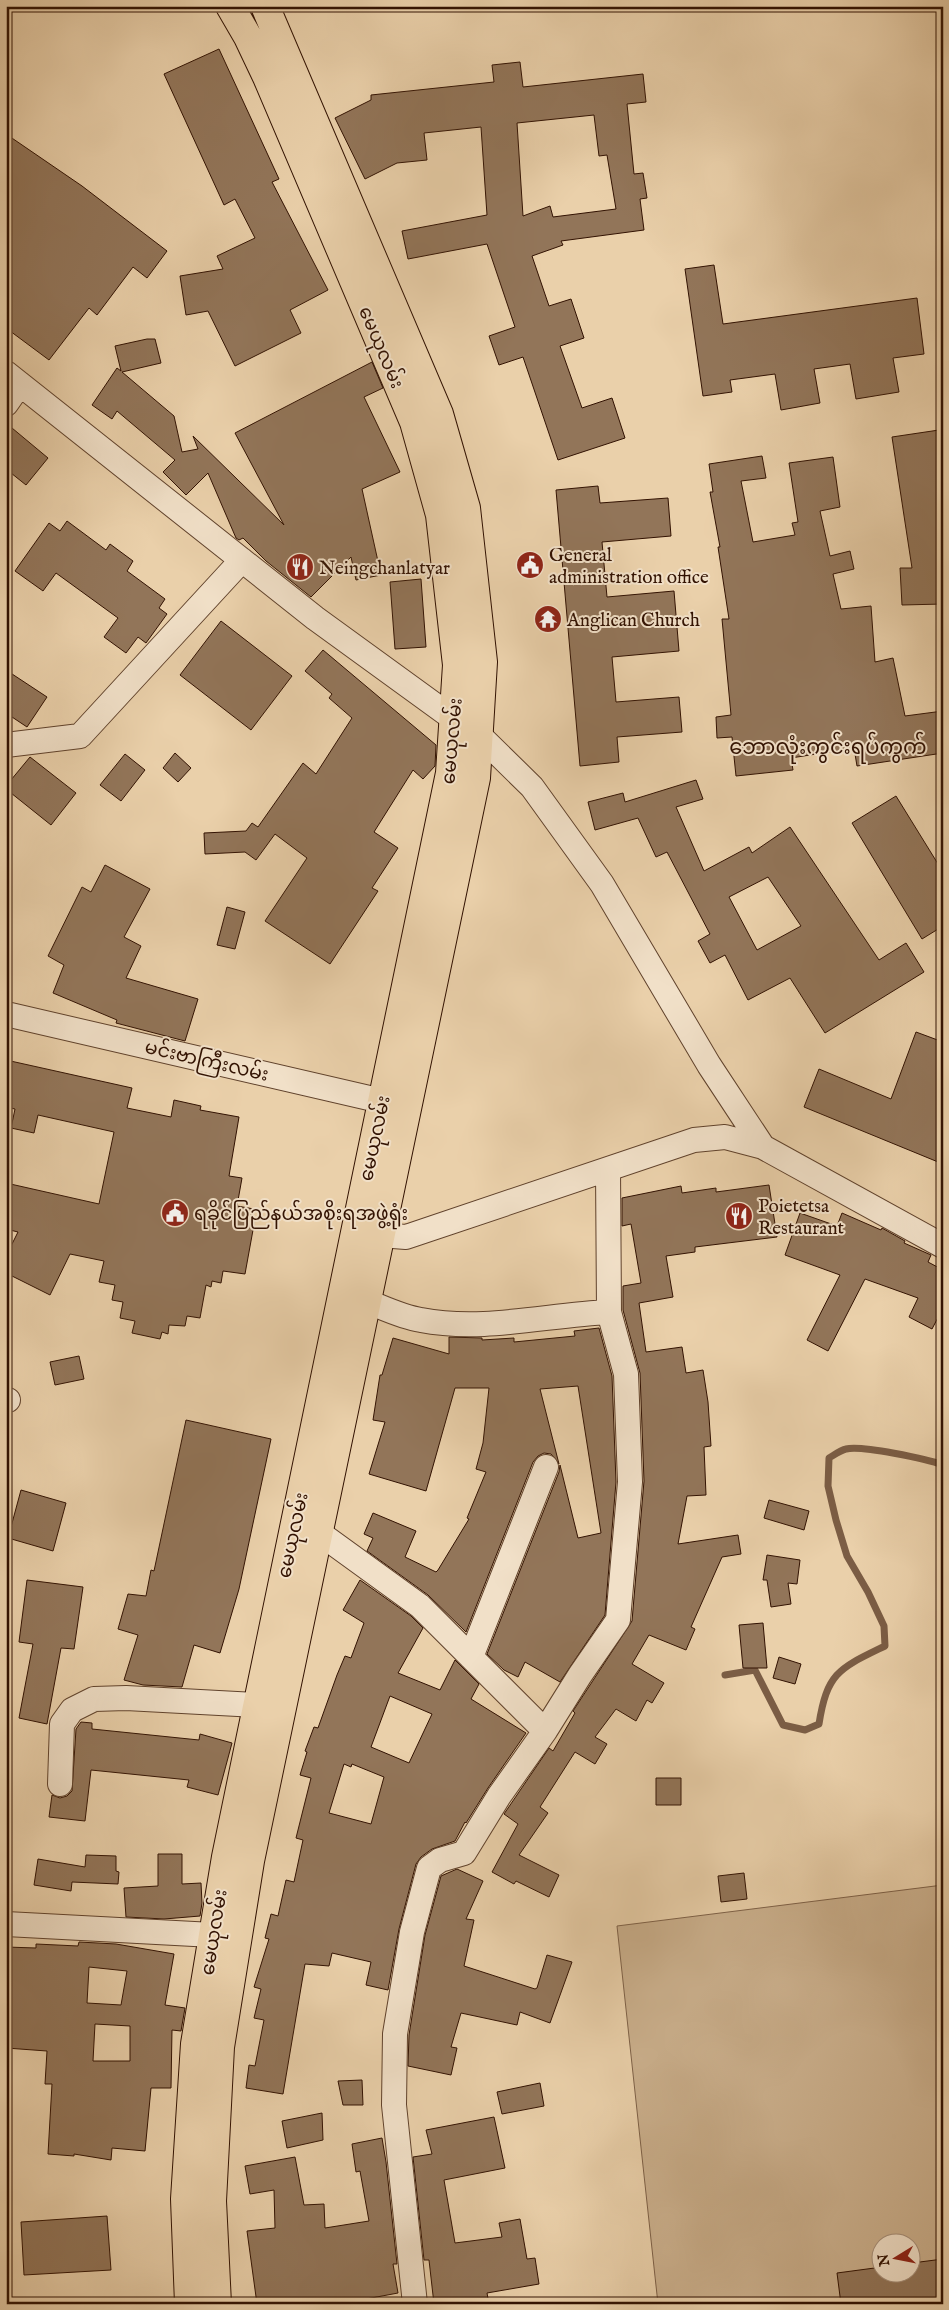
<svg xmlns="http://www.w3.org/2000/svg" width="949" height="2310" viewBox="0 0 949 2310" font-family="'IM FELL English','Noto Sans Myanmar',serif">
	<rect width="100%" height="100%" fill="#ead0aa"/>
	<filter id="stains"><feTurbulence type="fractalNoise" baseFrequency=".004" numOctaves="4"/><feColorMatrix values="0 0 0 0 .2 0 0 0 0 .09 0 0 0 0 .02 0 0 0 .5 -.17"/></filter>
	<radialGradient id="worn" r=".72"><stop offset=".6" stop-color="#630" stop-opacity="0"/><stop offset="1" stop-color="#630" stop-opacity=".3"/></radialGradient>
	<!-- green -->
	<path fill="#cbb08d" stroke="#7e6148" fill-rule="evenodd" d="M943,1885V2304H658L617,1926ZM882,2242H912V2272H882Z"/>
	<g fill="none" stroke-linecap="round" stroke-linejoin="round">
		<!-- stream -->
		<path stroke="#7b5d45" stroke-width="7" d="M725,1675L755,1670L783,1725L805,1730L819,1724C827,1672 840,1668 885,1646L884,1626L868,1592L847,1556L836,1520L828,1486L829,1458C834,1455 841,1450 846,1449C861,1445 927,1459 943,1465"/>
	</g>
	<!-- building -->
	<path fill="#927559" stroke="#321202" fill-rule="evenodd" d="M219,49L279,179L272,182L328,290L290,310L301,333L235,366L208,311L186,315L180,276L223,269L217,256L255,238L235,199L224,205L164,74Z
		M520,62L523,87L643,74L646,102L627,104L634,174L643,173L647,198L640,199L644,230L561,241L563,245L532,256L549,306L571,299L584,338L560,346L582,408L612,398L625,438L558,460L523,357L499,365L489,336L515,327L487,244L408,259L402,231L487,215L481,127L424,133L427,160L397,163L365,179L335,118L371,100V95L494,82L492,65ZM594,115L599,156L607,155L616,209L553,217L550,206L523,216L517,123Z
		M6,134L82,186L167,251L147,278L133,267L97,315L89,308L49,360L6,328Z
		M714,265L723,324L917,298L924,354L893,358L899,392L856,399L850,364L814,369L820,403L781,410L775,374L730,380L732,392L703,396L685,269Z
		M147,339H155L161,363L122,372L174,416L182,452L198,449L193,436L284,525L235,433L372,362L383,388L364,397L400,472L362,489L381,575L356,580L351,557L311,597L266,561L243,538L239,540L236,538L208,473L186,495L163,472L175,460L117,411L112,419L92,405L117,368L121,371L115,346Z
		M6,423L48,458L26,485L6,469Z
		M939,430L943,456V604L902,605L900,568H912L892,437Z
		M762,456L766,478L741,481L753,542L795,535L792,523L798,522L789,463L833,457L840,507L820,511L830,556L850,551L854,569L833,574L841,609L871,606L875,662L893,658L905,716L943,711V753L857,766L854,748L791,758L793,770L736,776L732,737L717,738L716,717L731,715L722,619H729L718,547H720L710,492H713L709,464Z
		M598,486L600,503L668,498L671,536L602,542L607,597L674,591L679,651L612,657L616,702L679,697L682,732L617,737L619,762L580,766L556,490Z
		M67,521L106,550L110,544L133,561L127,571L165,599L159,608L167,614L146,643L138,637L126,653L104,637L118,618L56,573L43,591L15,571L49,523L60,531Z
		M421,579L426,647L395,649L390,582Z
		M221,621L292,676L251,730L180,675Z
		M323,650L436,745L435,766L423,779L413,770L374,832L398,848L372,888L378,891L330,964L265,921L307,858L275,834L256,860L245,852L205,854L204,833L246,831L252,823L258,827L303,763L316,774L352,718L329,698L332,694L305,671Z
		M6,670L47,697L27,727L6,713Z
		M175,753L191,768L178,782L163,768Z
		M125,754L145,770L121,801L100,785Z
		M30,757L76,793L51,825L6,789V786Z
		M696,780L703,799L676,807L704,871L749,847L752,853L790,827L879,960L906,943L924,972L825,1033L790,978L748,1000L725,955L710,963L698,941L710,934L667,852L656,857L638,818L595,830L588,802L623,793L625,802ZM768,877L801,926L757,950L729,897Z
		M896,796L943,872V926L922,939L852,823Z
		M105,865L150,889L124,937L141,946L126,978L198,999L185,1041L116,1023L117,1020L53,993L64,965L48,956L82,887L91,892Z
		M227,907L245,912L235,949L217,945Z
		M916,1032L943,1042V1164L804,1107L819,1069L891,1099Z
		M6,1060L132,1088L127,1108L171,1117L174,1100L201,1106L200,1110L239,1117L229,1176L242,1178L237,1206L254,1209L252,1219H255L245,1274L223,1271L221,1283L212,1281L211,1287L206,1285L200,1318L187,1316L185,1326L169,1325L168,1334L162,1332L160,1339L132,1333L135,1321L120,1318L123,1302L112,1300L115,1285L99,1282L104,1261L70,1254L50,1295L6,1273V1256L18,1232L6,1229V1183L99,1204L114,1132L38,1115L34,1133L11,1128L15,1109L6,1107Z
		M769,1185L777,1237L695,1247V1252L666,1256L673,1297L639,1303L646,1352L682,1347L686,1373L703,1370L708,1402L711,1446L704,1447L706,1495L687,1496L678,1544L738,1535L741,1554L722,1557L691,1627L695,1629L686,1650L649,1635L632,1664L664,1683L652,1703L647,1700L636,1721L616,1709L595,1737L607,1744L595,1764L575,1752L540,1807L548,1813L519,1855L559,1875L549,1897L516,1881L514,1884L492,1872L518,1824L504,1814L549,1748L553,1751L575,1713L573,1711L632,1621L644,1481L640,1373L623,1310V1286L641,1283L631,1224L622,1226V1198L681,1186L682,1193L716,1188V1192Z
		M800,1213L837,1226L842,1213L881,1230L882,1228L905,1241L904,1243L931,1255L928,1262L943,1270V1308L932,1329L909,1317L918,1298L865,1279L828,1351L807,1340L840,1275L785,1255Z
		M599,1328L612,1376L616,1482L605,1615L560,1682L525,1662L518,1677L504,1670L487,1654L559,1472L560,1465L578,1538L601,1533L578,1386L540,1389L559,1464L551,1454L544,1453L538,1456L533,1462L466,1632L428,1595L367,1551L373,1538L364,1534L373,1513L416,1531L405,1557L436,1572L438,1570L469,1519L467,1518L486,1472L476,1469L483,1443L489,1388H455L426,1491L369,1474L385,1422L373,1420L380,1375H382L393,1338L449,1354V1337L482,1338V1340L514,1338V1342L575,1336L574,1331Z
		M79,1356L84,1379L55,1385L50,1362Z
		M186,1420L271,1439L239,1589L220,1653L194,1645L182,1687L143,1685L124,1680L138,1635L118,1629L128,1594L146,1596L151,1570L154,1571Z
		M21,1490L66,1503L53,1551L8,1538Z
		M769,1500L809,1511L804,1530L764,1518Z
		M767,1555L800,1560L797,1584L788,1583L791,1604L771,1607L767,1580H763Z
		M27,1580L83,1587L74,1649L61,1648L47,1724L19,1718L33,1644L19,1642Z
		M360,1580L411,1616L423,1628L398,1673L440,1690L455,1660L479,1684L471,1699L526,1733L488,1788L466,1823L465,1822L455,1841L432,1849L421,1857L416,1864L399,1929L388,1990L366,1985L371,1962L332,1953L329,1966L305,1964L283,2094L246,2088L249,2065L255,2066L264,2020L254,2018L261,1989L254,1987L269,1939L265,1938L271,1914L278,1916L286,1880L294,1882L303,1840L296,1838L311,1778L300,1775L307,1752L305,1751L314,1727L318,1728L337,1675L345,1656L351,1658L364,1623L343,1610ZM390,1696L432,1714L409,1763L371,1747ZM344,1764L351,1767L352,1764L384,1777L371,1824L329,1813Z
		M763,1623L767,1668H743L739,1625Z
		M779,1657L801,1664L795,1684L773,1678Z
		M81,1722L92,1723V1729L199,1740L200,1734L232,1743L218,1795L187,1787L189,1780L91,1770L85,1821L49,1817L52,1795L60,1798L67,1796L72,1791L76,1729Z
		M656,1778H681V1805H656Z
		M158,1854H182V1884L201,1883L202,1903L200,1916L164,1919L126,1917L124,1888L158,1886Z
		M86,1855L116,1856V1871L119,1872L118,1884L72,1882L71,1891L34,1885L38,1859L85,1867Z
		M457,1869L483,1881L466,1919L474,1920L464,1966L535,1989L537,1988L547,1955L572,1962L550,2023L520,2012L517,2025L461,2013L451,2047L457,2048L451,2075L408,2066L409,2035L425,1935L441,1876Z
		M744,1873L747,1899L721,1902L718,1876Z
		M79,1942L116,1944L174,1954L165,2005L185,2008L181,2031L172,2030L171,2088H151L145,2151L112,2148L111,2160L74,2154V2156L48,2154L52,2084H45L47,2051L6,2048V1947L36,1948V1944L78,1946ZM89,1967L127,1971L121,2005L87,2003ZM95,2024L130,2026V2061H93Z
		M362,2080L363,2105H343L338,2081Z
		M540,2083L544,2106L502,2114L497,2092Z
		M322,2113L323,2140L287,2148L282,2121Z
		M494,2117L505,2168L444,2180L455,2243L502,2237L499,2223L520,2219L527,2259L535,2258L539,2284L487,2293L489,2304H434L429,2260H424L413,2157L432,2154L426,2130Z
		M382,2138L386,2162L397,2264H393L398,2293L350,2302V2299L312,2304H257L247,2231L275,2228L274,2190L250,2194L245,2166L295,2157L304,2205L324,2204L325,2228L369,2221L360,2171L356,2172L352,2144Z
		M107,2216L111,2270L24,2275L21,2222Z
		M943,2259V2304H841L837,2273L882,2267V2272H912V2263Z"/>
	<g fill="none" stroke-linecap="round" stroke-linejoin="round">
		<!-- minor casing -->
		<g stroke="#60422c" stroke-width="26">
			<path id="minor" d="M6,373L315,618L454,719L478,734L532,787L602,884L709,1065L763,1147
				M6,404L20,384
				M6,745L80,736L242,560
				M6,1014L382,1101L400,1107
				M608,1169L609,1312
				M380,1235L406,1237L694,1140L725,1137L763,1147L943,1246
				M366,1301C384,1308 402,1317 421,1320C483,1332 546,1315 609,1312L626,1374L630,1482L618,1620L580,1675L545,1731L499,1796L464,1853L440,1860L429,1868L412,1932L395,2034L394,2105L415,2304
				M6,1400H8
				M318,1532L420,1606L545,1731
				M471,1657L546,1467
				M60,1784L62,1724L72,1710L94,1699L126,1698L257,1705
				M6,1924L213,1935"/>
		</g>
		<!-- primary casing -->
		<g stroke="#321202" stroke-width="30">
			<path id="primary" d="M189,2304L185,2199L195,2044L226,1857L450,773L457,665L440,515L414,422L267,77L248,37L230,6
				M217,2304L212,2201L220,2047L250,1861L476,778L483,662L466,508L439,414L265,6"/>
		</g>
		<!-- minor -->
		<use href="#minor" stroke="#f1e0c8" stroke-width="24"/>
		<!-- primary -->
		<use href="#primary" stroke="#ead0aa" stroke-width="28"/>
	</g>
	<!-- icons -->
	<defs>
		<g id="civic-disc" transform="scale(1.4375)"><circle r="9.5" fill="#8f2418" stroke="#f1e0c8"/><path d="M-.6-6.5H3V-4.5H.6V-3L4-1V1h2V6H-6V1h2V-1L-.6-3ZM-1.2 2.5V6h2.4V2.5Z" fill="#fff"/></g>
		<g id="restaurant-disc" transform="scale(1.4375)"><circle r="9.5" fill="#8f2418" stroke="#f1e0c8"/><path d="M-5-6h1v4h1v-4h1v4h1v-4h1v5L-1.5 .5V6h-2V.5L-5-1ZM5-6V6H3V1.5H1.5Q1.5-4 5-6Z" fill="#fff"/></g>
		<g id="temple-disc" transform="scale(1.4375)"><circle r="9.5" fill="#8f2418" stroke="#f1e0c8"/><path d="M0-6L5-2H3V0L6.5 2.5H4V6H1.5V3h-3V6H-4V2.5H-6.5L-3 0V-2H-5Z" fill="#fff"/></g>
	</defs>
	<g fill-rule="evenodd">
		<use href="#civic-disc" x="530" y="565"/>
		<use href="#restaurant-disc" x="300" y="567"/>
		<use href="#temple-disc" x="548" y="619"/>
		<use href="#civic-disc" x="175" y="1213"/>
		<use href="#restaurant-disc" x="739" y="1216"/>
	</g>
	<g text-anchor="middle" stroke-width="4" stroke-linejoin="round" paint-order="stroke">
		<!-- street labels -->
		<g font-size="19" fill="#321202" stroke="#f1e0c8">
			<text transform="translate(382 347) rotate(67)" y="7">မေယုလမ်း</text>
			<text transform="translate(451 741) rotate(-85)" y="7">မေယုလမ်း</text>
			<text transform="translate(207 1060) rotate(13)" y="7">မင်းဗာကြီးလမ်း</text>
			<text transform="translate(374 1138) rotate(-78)" y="7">မေယုလမ်း</text>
			<text transform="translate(292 1535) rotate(-78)" y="7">မေယုလမ်း</text>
			<text transform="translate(213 1932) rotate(-81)" y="7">မေယုလမ်း</text>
		</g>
		<!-- poi labels -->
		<g font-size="19" fill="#321202" stroke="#f1e0c8" text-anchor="start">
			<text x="549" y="561">General<tspan x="549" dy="22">administration office</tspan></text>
			<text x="319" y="574">Neingchanlatyar</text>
			<text x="567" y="626">Anglican Church</text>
			<text x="758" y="1212">Poietetsa<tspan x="758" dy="22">Restaurant</tspan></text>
			<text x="194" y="1220">ရခိုင်ပြည်နယ်အစိုးရအဖွဲ့ရုံး</text>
		</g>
		<!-- quarter labels -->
		<g font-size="21" fill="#321202" stroke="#f1e0c8">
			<text x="828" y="754">ဘောလုံးကွင်းရပ်ကွက်</text>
		</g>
	</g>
	<!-- margin -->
	<rect width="949" height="2310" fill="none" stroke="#ead0aa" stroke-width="25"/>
	<rect x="8" y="8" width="934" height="2295" fill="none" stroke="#321202" stroke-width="2.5"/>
	<rect x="12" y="12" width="924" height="2285" fill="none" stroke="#321202"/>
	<!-- north arrow -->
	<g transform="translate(896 2258) rotate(260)"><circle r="24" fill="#f1e0c8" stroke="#a58e79"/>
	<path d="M0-4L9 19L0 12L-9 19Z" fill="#8f2418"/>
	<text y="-8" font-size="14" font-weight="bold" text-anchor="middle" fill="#321202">N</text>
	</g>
	<rect width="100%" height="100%" filter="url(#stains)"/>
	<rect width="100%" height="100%" fill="url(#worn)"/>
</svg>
